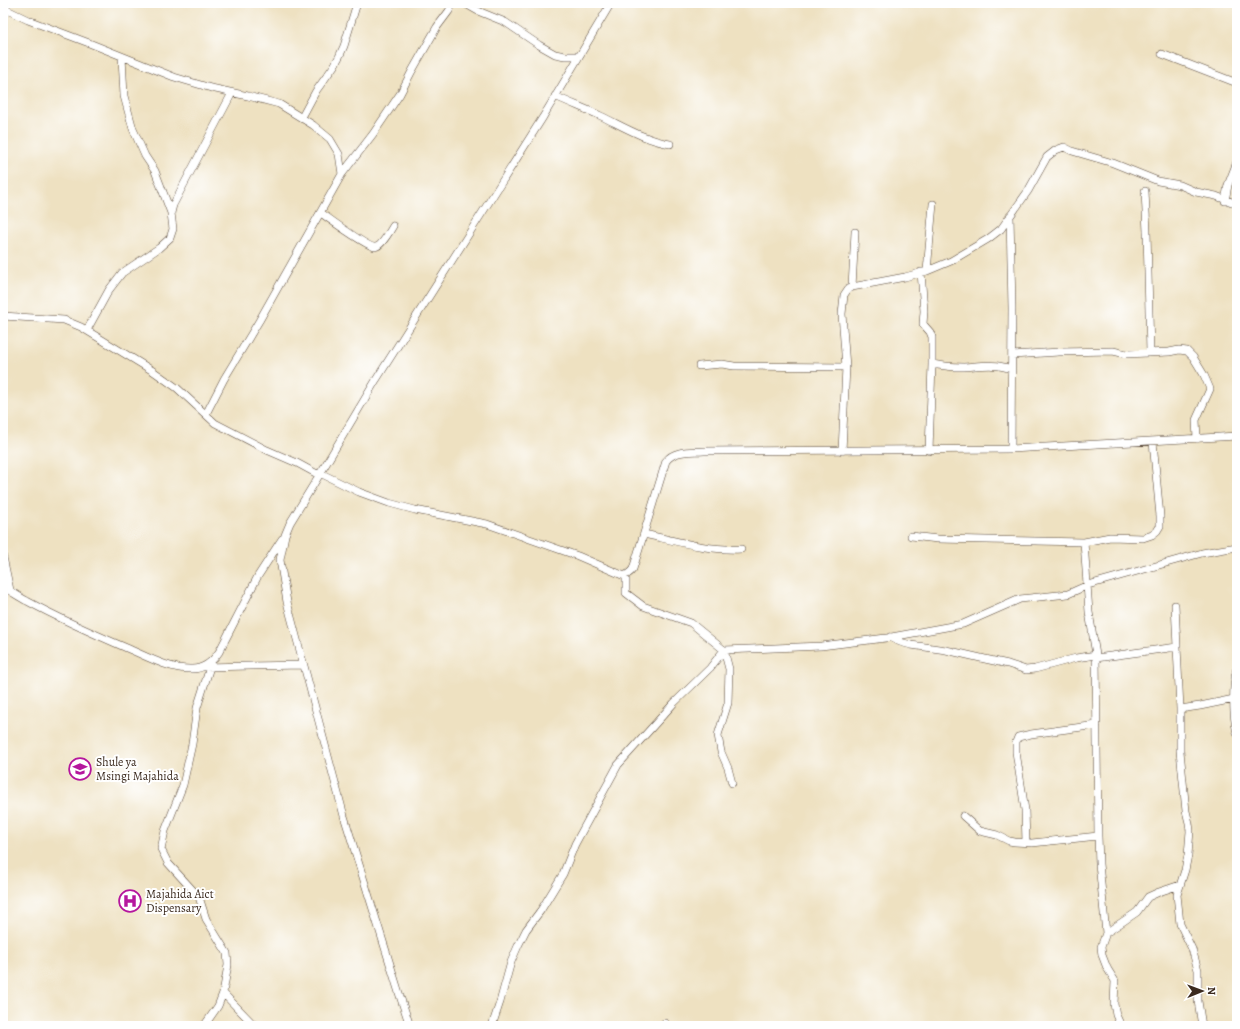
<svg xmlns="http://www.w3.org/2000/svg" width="1240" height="1029" viewBox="0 0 1240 1029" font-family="Alegreya,serif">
	<rect width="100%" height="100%" fill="#fff"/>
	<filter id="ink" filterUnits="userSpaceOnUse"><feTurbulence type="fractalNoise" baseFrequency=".025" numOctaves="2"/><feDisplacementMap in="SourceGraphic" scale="8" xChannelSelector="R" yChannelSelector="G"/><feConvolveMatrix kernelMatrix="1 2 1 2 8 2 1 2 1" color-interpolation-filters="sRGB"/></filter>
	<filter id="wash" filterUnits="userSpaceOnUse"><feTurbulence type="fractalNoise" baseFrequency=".012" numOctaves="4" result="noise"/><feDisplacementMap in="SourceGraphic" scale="16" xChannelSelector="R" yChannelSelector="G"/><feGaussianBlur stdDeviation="0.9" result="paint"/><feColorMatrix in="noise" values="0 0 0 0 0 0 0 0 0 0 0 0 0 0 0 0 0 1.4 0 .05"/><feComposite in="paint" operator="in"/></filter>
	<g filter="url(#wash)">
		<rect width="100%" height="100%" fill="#eee1c1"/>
	</g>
	<g filter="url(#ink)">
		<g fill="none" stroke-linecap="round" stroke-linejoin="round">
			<!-- minor casing -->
			<g stroke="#564536" stroke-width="8">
				<path id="minor" d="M464,3L478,11L505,22L539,45L555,54L565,56H579
					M3,8L28,20L89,43L174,77L211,88L248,96L279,104L313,125L330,139L339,154L342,174
					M1162,54L1237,83
					M122,57L124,96L133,129L145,156L155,171L171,213
					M555,96C570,103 586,109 601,116C624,127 645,140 670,144
					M302,117L316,91L334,66L339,57L344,46L357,3
					M1145,191L1147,232L1150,353
					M1225,201L1228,185L1237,162
					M321,213C328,218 369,248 375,247C381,247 390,231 393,226
					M1010,216L1012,308L1011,449
					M927,271L933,204
					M921,272L924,311L923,324L930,332L932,337V364L929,451
					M852,287L855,232
					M3,316L64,320L81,327L153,371L177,388L215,423L267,450L297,463L319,475
					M87,330L109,290L122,273L159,248L170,238L173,229L171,213L173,205L232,93
					M1012,355L1059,352L1113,351L1126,354L1169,352L1179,350L1187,351L1193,357L1204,375L1210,389L1196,420L1197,439
					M932,364C942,366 953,367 964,367C980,366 996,363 1011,369
					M699,366L722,364L734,366L846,367
					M206,414L224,379L259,321L342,174L373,134L400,94L412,71L437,27L449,11L453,3
					M842,451L846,367L842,314L844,295L848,289L852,287L905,277L927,271L951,261L988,239L1001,229L1028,191L1047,157L1056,150L1064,147L1072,151L1113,163L1158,181L1180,185L1196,192L1216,196L1237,204
					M320,473L359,492L389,503L415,510L487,524L578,556L622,575C627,576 630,573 633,569L666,461C675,450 690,452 704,451L1011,449L1237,436
					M644,534C676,541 709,551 741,549
					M911,536L938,539L1084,542L1110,537L1143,538L1152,535L1157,531L1160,526V516L1153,442
					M1084,542L1089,612L1096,655L1098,836L1099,864L1106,933L1101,947L1102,955L1107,968L1115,981L1114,1004L1116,1015L1121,1026
					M3,557L10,590
					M626,575V593L643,606L691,623L724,650L729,669L728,703L718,735L721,752L728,768L732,783
					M3,587C11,591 19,597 27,601C60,619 94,634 129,649C147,657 172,670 192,669C204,669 213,661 219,652L258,576L282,539
					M1175,605L1180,709V751L1186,811L1189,823L1190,831L1188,855L1185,870L1177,895L1178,904L1180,924L1192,949L1198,970V1001L1202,1026
					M890,637L900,642L911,645L946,650L985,659L1008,664L1026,670L1035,669L1076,658L1096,655
					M1096,658L1177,647
					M205,667L303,665
					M1237,668C1232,686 1233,716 1237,733
					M1180,709L1200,706L1234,699
					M963,816L980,831L997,835L1009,841L1015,842L1032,843L1098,836
					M1026,842L1025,810L1016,752V742L1018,737L1031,734L1097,725
					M1106,933L1137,912L1148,897L1159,892L1180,885
					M223,993L255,1026
					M204,1026L218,1006L223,993L228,965L227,953L206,919L199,897L168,863L161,849L165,831L183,785L192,744L197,708L210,667
					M410,1026L399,993L344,816L287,602L280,560L285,535L290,523L326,464L376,380L543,117L611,3
					M492,1026L500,1002L511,962L518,946L526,930L541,910L563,874L575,844L618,765L674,703L710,668L724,650L821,646L886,638L963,624L1020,599L1068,594L1088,585L1202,553L1237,547
					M664,1026L665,1023"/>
			</g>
			<!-- minor -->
			<use href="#minor" stroke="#fff" stroke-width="7"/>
		</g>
	</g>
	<!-- icons -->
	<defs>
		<g id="school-ring" transform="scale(1.15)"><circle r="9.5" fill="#fff" stroke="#b5179e" stroke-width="1.5"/><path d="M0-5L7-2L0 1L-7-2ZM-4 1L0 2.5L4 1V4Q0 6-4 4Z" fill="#b5179e"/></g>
		<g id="hospital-ring" transform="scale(1.15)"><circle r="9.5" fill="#fff" stroke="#b5179e" stroke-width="1.5"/><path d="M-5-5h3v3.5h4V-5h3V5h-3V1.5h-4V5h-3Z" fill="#b5179e"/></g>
	</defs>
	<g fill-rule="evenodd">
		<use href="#school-ring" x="80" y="769"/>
		<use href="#hospital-ring" x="130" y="901"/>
	</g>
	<g text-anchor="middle" stroke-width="4" stroke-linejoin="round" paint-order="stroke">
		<!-- poi labels -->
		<g font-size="12" fill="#3b2a1e" stroke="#fff" text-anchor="start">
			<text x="96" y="766">Shule ya<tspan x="96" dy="14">Msingi Majahida</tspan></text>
			<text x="146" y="898">Majahida Aict<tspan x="146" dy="14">Dispensary</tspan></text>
		</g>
	</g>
	<!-- margin -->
	<rect width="1240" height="1029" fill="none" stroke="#fff" stroke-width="16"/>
	<!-- north arrow -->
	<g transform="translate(1202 991) rotate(89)" stroke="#ffffff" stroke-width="3" paint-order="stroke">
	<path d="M0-3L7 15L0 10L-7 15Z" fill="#3b2a1e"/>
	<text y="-6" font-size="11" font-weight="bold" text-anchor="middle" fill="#3b2a1e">N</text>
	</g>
</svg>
